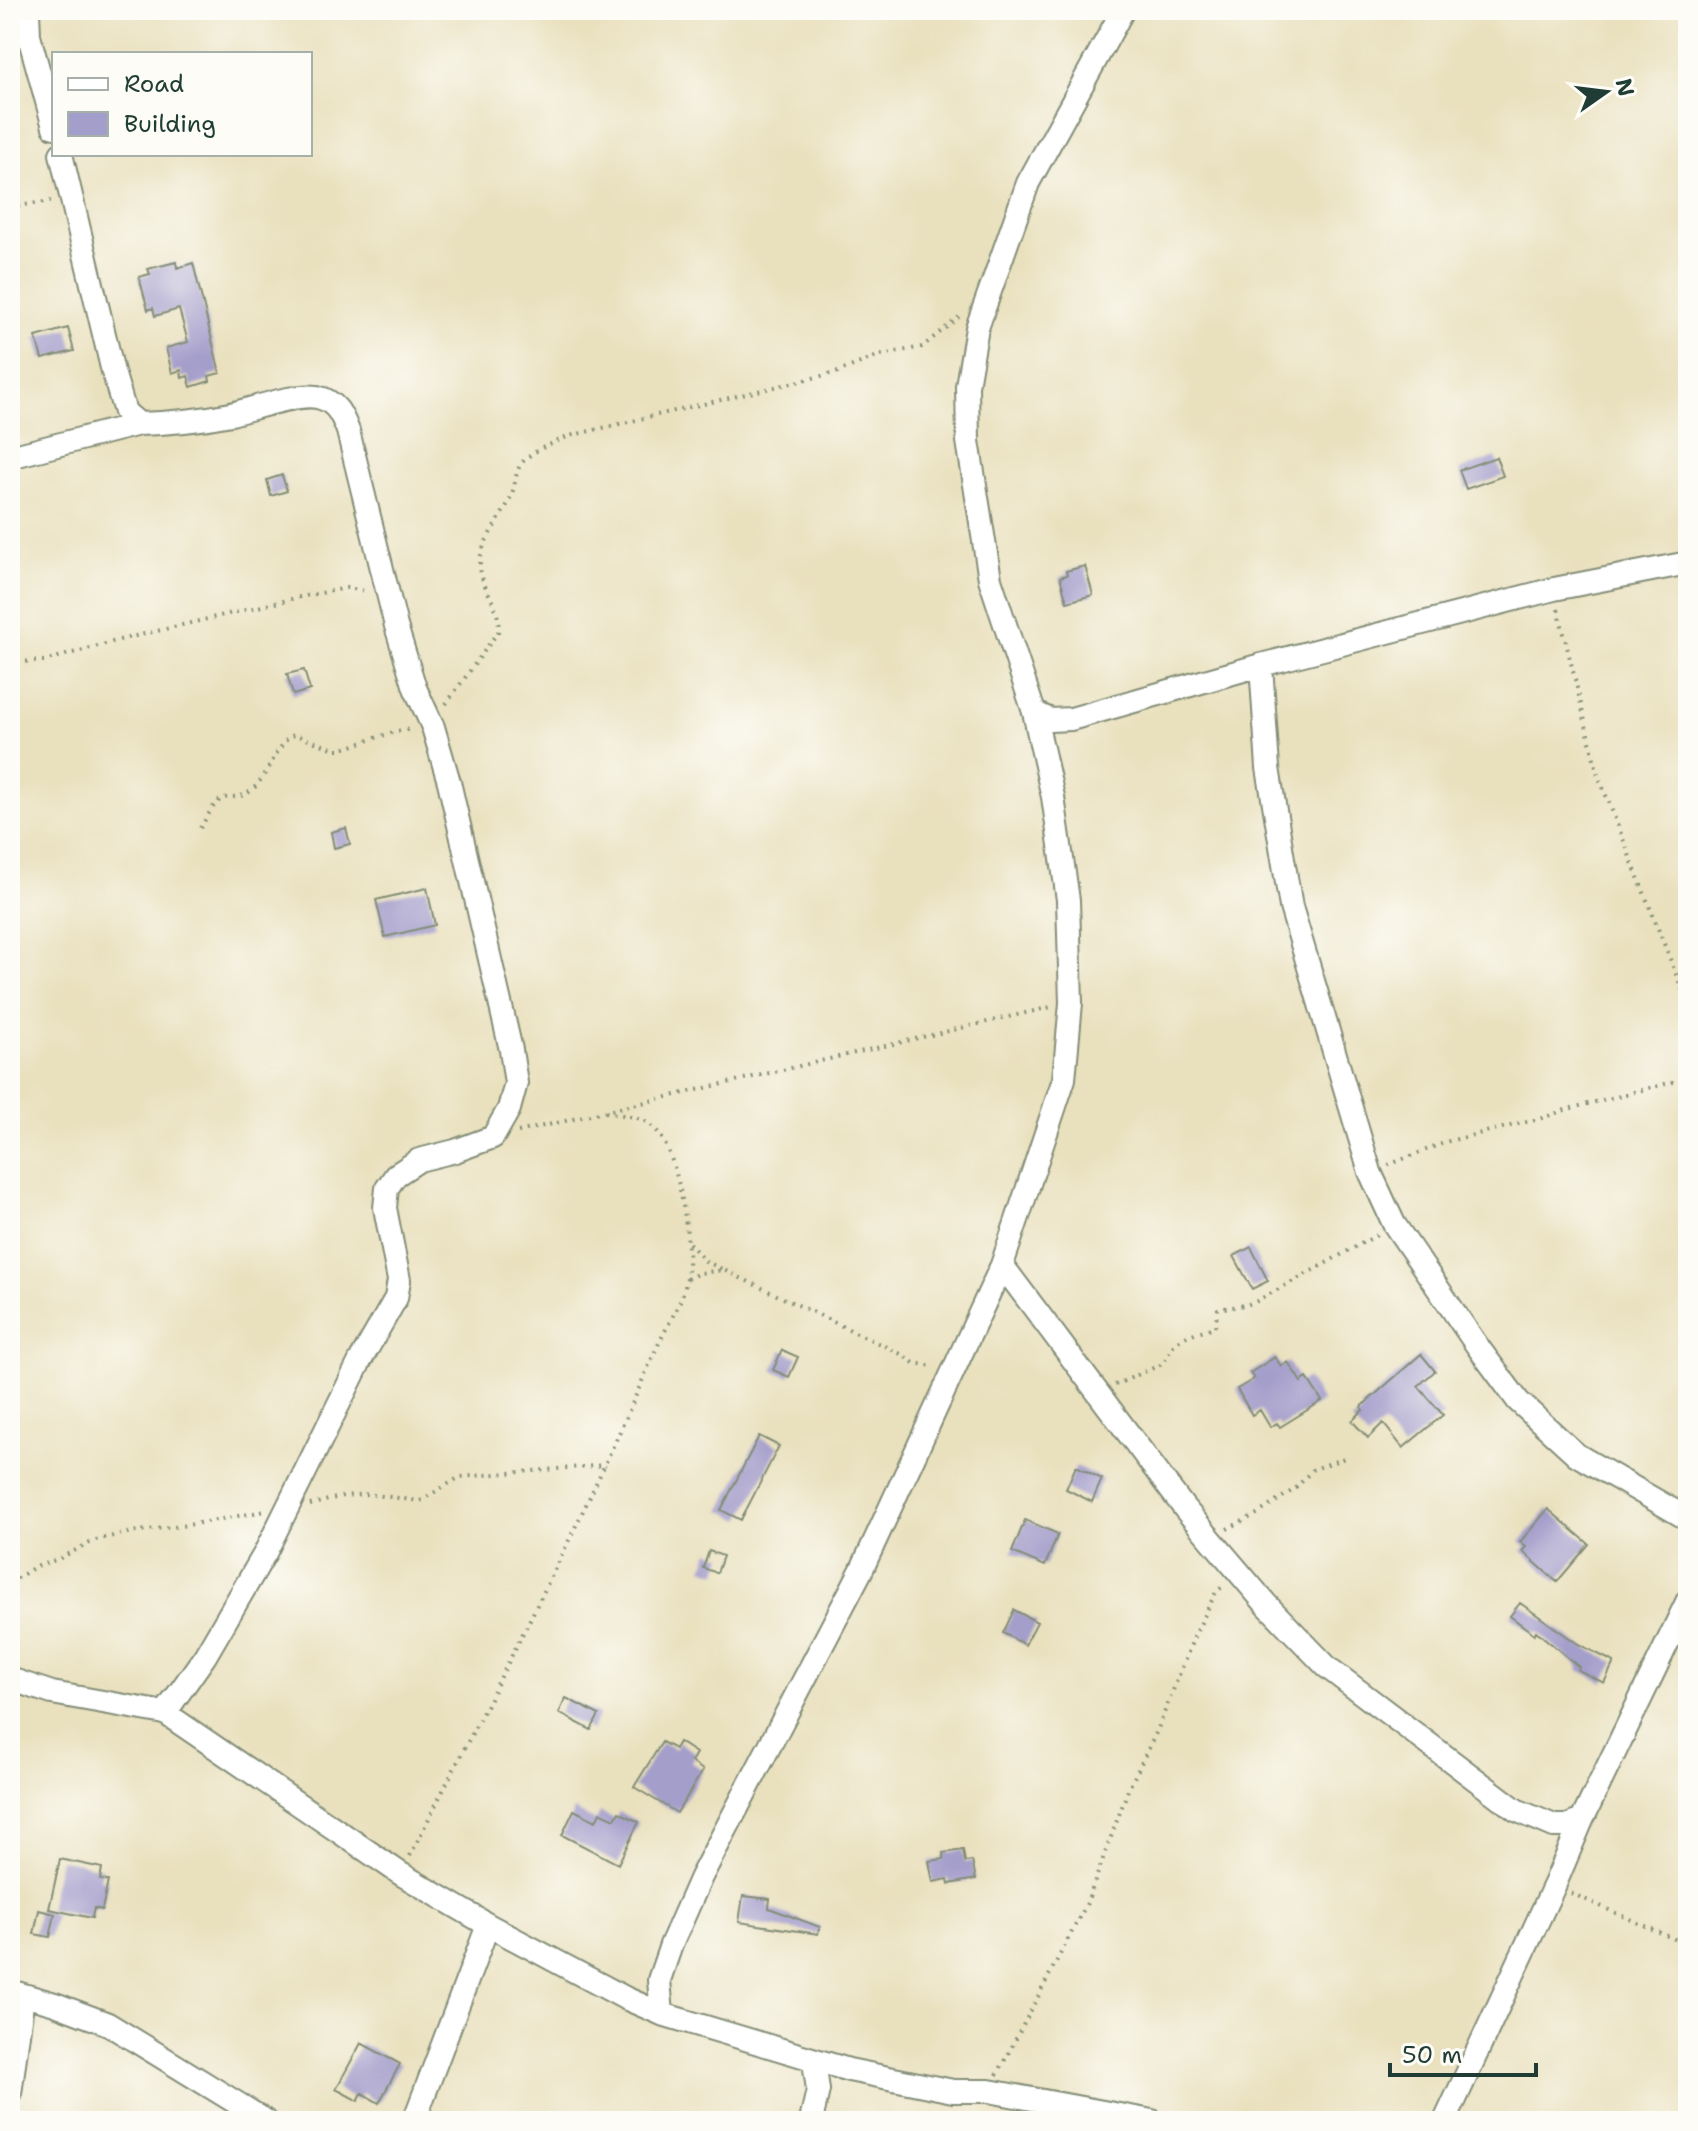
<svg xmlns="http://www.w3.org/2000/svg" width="1698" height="2131" viewBox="0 0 1698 2131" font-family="'Shantell Sans',sans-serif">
	<rect width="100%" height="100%" fill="#fdfcf7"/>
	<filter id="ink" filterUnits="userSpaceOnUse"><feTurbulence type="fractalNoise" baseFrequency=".0125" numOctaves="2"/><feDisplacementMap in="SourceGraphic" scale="16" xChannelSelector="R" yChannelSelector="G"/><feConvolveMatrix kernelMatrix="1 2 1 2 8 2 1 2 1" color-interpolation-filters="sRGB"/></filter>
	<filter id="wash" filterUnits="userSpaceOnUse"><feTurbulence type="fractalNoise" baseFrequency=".006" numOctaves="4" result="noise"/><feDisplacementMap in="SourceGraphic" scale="32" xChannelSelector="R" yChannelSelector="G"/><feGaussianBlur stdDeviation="1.8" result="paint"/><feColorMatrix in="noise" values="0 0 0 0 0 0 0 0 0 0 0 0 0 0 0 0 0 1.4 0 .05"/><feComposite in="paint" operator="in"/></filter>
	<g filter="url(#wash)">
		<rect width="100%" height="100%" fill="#e9e0bd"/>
		<g id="blocks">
			<!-- building -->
			<path fill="#a49ecb" d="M176,262L177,268L193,263L220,373L209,376L210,381L191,387L188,376L182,378L181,370L172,373L166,348L188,342L179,309L155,316L153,308L148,310L139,277L150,274L148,269Z
				M68,328L74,351L42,359L36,337Z
				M1496,457L1503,476L1466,489L1459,470Z
				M282,475L287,491L271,496L267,480Z
				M1085,566L1093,595L1067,602L1060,577L1067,575L1066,571Z
				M304,670L310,690L293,695L287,674Z
				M346,828L350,844L334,848L331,832Z
				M427,888L435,925L385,937L376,900Z
				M1251,1247L1268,1281L1252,1289L1234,1256Z
				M782,1350L798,1357L789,1377L773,1370Z
				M1421,1354L1435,1371L1418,1386L1443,1415L1403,1448L1383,1423L1368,1438L1352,1421L1363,1410L1361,1407Z
				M1275,1357L1281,1366L1288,1362L1301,1382L1307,1378L1322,1401L1280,1427L1277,1423L1270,1427L1260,1410L1252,1415L1237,1389L1254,1379L1250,1373Z
				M759,1436L779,1446L741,1520L721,1510Z
				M1076,1466L1102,1479L1092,1502L1066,1489Z
				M1548,1509L1589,1544L1557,1582L1522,1551L1526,1547L1520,1542Z
				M1025,1520L1058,1534L1045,1566L1012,1552Z
				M709,1551L723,1556L717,1573L703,1568Z
				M1520,1603L1578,1644L1614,1662L1604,1683L1578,1670L1579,1667L1536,1631L1534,1634L1510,1616Z
				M1014,1610L1037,1622L1025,1645L1003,1633Z
				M566,1698L599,1715L591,1730L559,1713Z
				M662,1742L675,1749L679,1742L696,1753L691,1762L703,1770L677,1813L634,1787Z
				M574,1810L596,1821L600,1812L615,1819L619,1812L639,1822L618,1864L562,1835Z
				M963,1850L965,1862L972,1861L976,1879L949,1884L948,1879L933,1882L929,1861L944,1859L943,1853Z
				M60,1859L102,1868L100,1880L108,1881L102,1910L94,1908L92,1918L49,1909Z
				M743,1896L770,1899L769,1908L820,1927L818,1934L739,1922Z
				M39,1910L55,1914L50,1937L34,1934Z
				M361,2043L400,2064L379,2103L362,2093L358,2101L336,2089Z"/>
		</g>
	</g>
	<g filter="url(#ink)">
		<use href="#blocks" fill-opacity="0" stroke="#848e78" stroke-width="2"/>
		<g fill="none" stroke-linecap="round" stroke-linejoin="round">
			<!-- street casing -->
			<g stroke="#848e78" stroke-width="26">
				<path id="street" d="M28,10L29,36L54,127
					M1123,10L1028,183L977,328L967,386L968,441L990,579L1034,712L1050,720L1071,719L1261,665L1554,589L1688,563
					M61,154L113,372L125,412L139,424C170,423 201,420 231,414C252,409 297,393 317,397C336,401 342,415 348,431L396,626L415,688L433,727L449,782L511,1050L516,1083L509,1109L493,1137L455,1151L419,1160L396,1175L387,1188L385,1208L399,1280L396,1298L360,1361L265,1553L205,1656L165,1713
					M10,457L139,424
					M1261,665L1268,768L1291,907L1370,1172L1394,1224L1478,1347L1518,1401L1577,1455L1688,1519
					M1002,1265L1185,1509L1266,1604L1327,1667L1516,1810L1554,1826H1567L1582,1820
					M10,1679L52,1693L165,1713L401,1874L488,1925L625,1998L662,2014L849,2070L953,2091H989L1152,2121
					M10,1991L55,2004L108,2024L266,2121
					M662,2014L659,1980L671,1945L701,1877L861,1571L1002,1265L1064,1079L1071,1003L1068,900L1053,797L1034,712
					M10,2094L23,1996
					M414,2121L488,1925
					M811,2121L818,2090L814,2061
					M1445,2121L1555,1884L1582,1820L1688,1600"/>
			</g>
			<!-- path -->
			<path stroke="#848e78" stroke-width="4" stroke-dasharray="2 6" stroke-linecap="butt" d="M10,207L51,201
				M1558,609L1598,775L1688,1005
				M10,662L44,661L123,639L300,597L347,588L367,591
				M446,704L498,632C502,606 482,591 480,567C478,541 505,517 512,493C516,483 515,473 521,464C533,449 553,444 569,436L838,372L880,355L922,347L959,317
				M200,828C206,820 211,807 219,801C229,793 240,802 254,788C269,773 275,749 291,736L295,735L335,749H343L396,731L414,729
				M518,1132L1051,1007
				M1388,1165L1449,1141L1539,1119L1568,1109L1688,1078
				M689,1243L705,1261L722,1269
				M687,1279L699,1273L724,1270L901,1354L914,1363L933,1366
				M1115,1385L1160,1365C1169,1359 1168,1350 1176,1343C1186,1334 1202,1331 1215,1327L1218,1309L1246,1305L1257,1301L1377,1235
				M310,1505L343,1496L368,1494L420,1501L460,1477L606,1465
				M1227,1529L1259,1513L1296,1488L1312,1470L1347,1457
				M10,1583L33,1568L58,1559L96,1540L131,1532L188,1525L265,1511
				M410,1856C485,1706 565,1557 632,1404C642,1382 651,1359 662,1337C671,1319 682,1302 686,1282C694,1250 679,1154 656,1130C644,1116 624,1116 606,1112
				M1571,1893L1688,1945
				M997,2075L1087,1903L1128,1790L1157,1731L1194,1637L1216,1592L1226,1584"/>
			<!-- street -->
			<use href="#street" stroke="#fff" stroke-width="22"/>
		</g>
	</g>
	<!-- margin -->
	<rect width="1698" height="2131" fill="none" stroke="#fdfcf7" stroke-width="40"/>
	<!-- legend -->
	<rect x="52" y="52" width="260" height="104" fill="#fdfcf7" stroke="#a4b0a9" stroke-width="2"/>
	<rect x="68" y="78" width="40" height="12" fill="#ffffff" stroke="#a4b0a9" stroke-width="2"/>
	<text x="124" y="92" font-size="24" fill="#1f3d34">Road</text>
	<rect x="68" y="112" width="40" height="24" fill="#a49ecb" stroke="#a4b0a9" stroke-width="2"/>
	<text x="124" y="132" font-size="24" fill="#1f3d34">Building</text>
	<!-- north arrow -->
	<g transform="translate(1606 92) rotate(76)" stroke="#fdfcf7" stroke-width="6" paint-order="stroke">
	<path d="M0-6L14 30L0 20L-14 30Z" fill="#1f3d34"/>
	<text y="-12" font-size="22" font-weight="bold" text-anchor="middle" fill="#1f3d34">N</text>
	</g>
	<!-- scale -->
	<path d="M1390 2063v12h146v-12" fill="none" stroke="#1f3d34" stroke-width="4"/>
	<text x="1402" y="2063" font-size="24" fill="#1f3d34" stroke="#fdfcf7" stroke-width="6" paint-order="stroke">50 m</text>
</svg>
